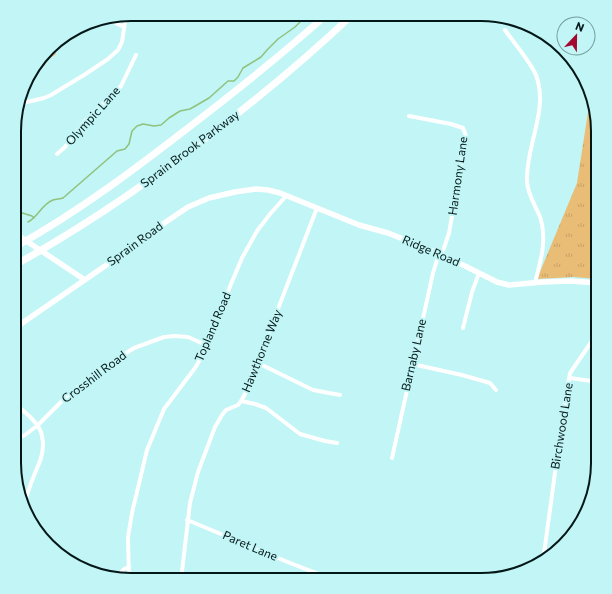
<svg xmlns="http://www.w3.org/2000/svg" width="612" height="594" viewBox="0 0 612 594" font-family="Commissioner,sans-serif">
	<defs>
		<pattern id="park-tufts" width="24" height="20" patternUnits="userSpaceOnUse"><rect width="24" height="20" fill="#eabd76"/><path d="M3 7l-1-3M5 7V3M7 7l1-3M15 17l-1-3M17 17v-4M19 17l1-3" fill="none" stroke="#c7a265"/></pattern>
	</defs>
	<rect width="100%" height="100%" fill="#c1f5f6"/>
	<!-- grass -->
	<path fill="#eabd76" d="M52,45L56,54L49,59L44,66L29,76L30,72Z"/>
	<!-- park -->
	<path fill="url(#park-tufts)" d="M591,93L598,124V279L574,277L537,279L577,183Z"/>
	<g fill="none" stroke-linecap="round" stroke-linejoin="round">
		<!-- stream -->
		<path stroke="#8fc27d" stroke-width="1.5" d="M16,211L32,216L34,218
			M28,222C38,217 42,204 53,200C56,199 60,199 63,198L117,151L125,149L129,144L132,131L137,126L143,124L154,126L161,125L169,118L180,111L190,109L209,98L228,81H234L238,77L243,68L261,57L267,50L278,39L295,27L308,14"/>
		<!-- street -->
		<path stroke="#fff" stroke-width="4" d="M105,18L124,27
			M505,30C514,43 530,61 536,75C549,110 526,145 527,180C527,189 531,198 535,206C537,211 540,215 541,220C547,242 540,262 535,283
			M17,107L27,102L44,98L51,95L84,75L108,59L118,50L122,42L125,22L128,15
			M57,154L65,147L84,122L121,86L136,55
			M463,328L472,292L479,273
			M258,363L313,390L340,395
			M412,364L462,375L490,383L496,390
			M570,378L598,382
			M241,401L255,404L266,408L300,434L325,441L337,443
			M15,404C22,410 32,417 37,425C44,433 44,448 41,458C38,467 33,477 30,486C27,494 24,502 25,510
			M14,440L25,435L38,425L64,399L79,386L106,366L134,348L164,337L175,336L188,337L197,341L207,346
			M392,458L433,273L437,260L444,248L449,233L466,137L465,133L463,128L451,124L409,116
			M187,520C237,540 285,563 336,580
			M36,530L59,551
			M60,552L77,563L92,569L119,575L124,569L129,567
			M543,561L563,414L570,373L592,341L598,298
			M129,580L128,537L132,513L147,450L164,409L195,368L206,349L231,284L242,258L257,231L270,214L287,195
			M181,580L190,503L198,472L215,427L222,415L226,410L238,405L241,401L245,394L317,208"/>
		<!-- secondary -->
		<path stroke="#fff" stroke-width="5.5" d="M16,234L85,280
			M15,328L118,257L148,234L188,207L209,198L235,192L256,189L268,190L280,193L359,225L388,233L441,254L497,282L509,285L543,282L570,281L598,283"/>
		<!-- highway -->
		<path stroke="#fff" stroke-width="7" d="M15,247C80,211 139,166 197,121C241,87 285,52 326,15
			M15,265C89,224 158,176 223,125C268,90 311,54 352,15"/>
	</g>
	<g text-anchor="middle" stroke-width="4" stroke-linejoin="round" paint-order="stroke">
		<!-- street labels -->
		<g font-size="12" fill="#041718" stroke="#c1f5f6">
			<text transform="translate(93 116) rotate(-48)" y="4">Olympic Lane</text>
			<text transform="translate(190 149) rotate(-37)" y="4">Sprain Brook Parkway</text>
			<text transform="translate(458 176) rotate(-82)" y="4">Harmony Lane</text>
			<text transform="translate(135 244) rotate(-36)" y="4">Sprain Road</text>
			<text transform="translate(431 251) rotate(23)" y="4">Ridge Road</text>
			<text transform="translate(213 327) rotate(-67)" y="4">Topland Road</text>
			<text transform="translate(262 351) rotate(-68)" y="4">Hawthorne Way</text>
			<text transform="translate(414 355) rotate(-77)" y="4">Barnaby Lane</text>
			<text transform="translate(94 377) rotate(-37)" y="4">Crosshill Road</text>
			<text transform="translate(562 426) rotate(-81)" y="4">Birchwood Lane</text>
			<text transform="translate(250 546) rotate(23)" y="4">Paret Lane</text>
		</g>
	</g>
	<!-- crop -->
	<path d="M0 0H612V594H0ZM131 21H481A110 110 0 0 1 591 131V463A110 110 0 0 1 481 573H131A110 110 0 0 1 21 463V131A110 110 0 0 1 131 21Z" fill="#c1f5f6" fill-rule="evenodd"/>
	<path fill="none" stroke="#041718" stroke-width="2" d="M131 21H481A110 110 0 0 1 591 131V463A110 110 0 0 1 481 573H131A110 110 0 0 1 21 463V131A110 110 0 0 1 131 21Z"/>
	<!-- north arrow -->
	<g transform="translate(576 36) rotate(22)"><circle r="19" fill="#c1f5f6" stroke="#759c9d"/>
	<path d="M0-3L7 15L0 10L-7 15Z" fill="#a40830"/>
	<text y="-6" font-size="11" font-weight="bold" text-anchor="middle" fill="#041718">N</text>
	</g>
</svg>
